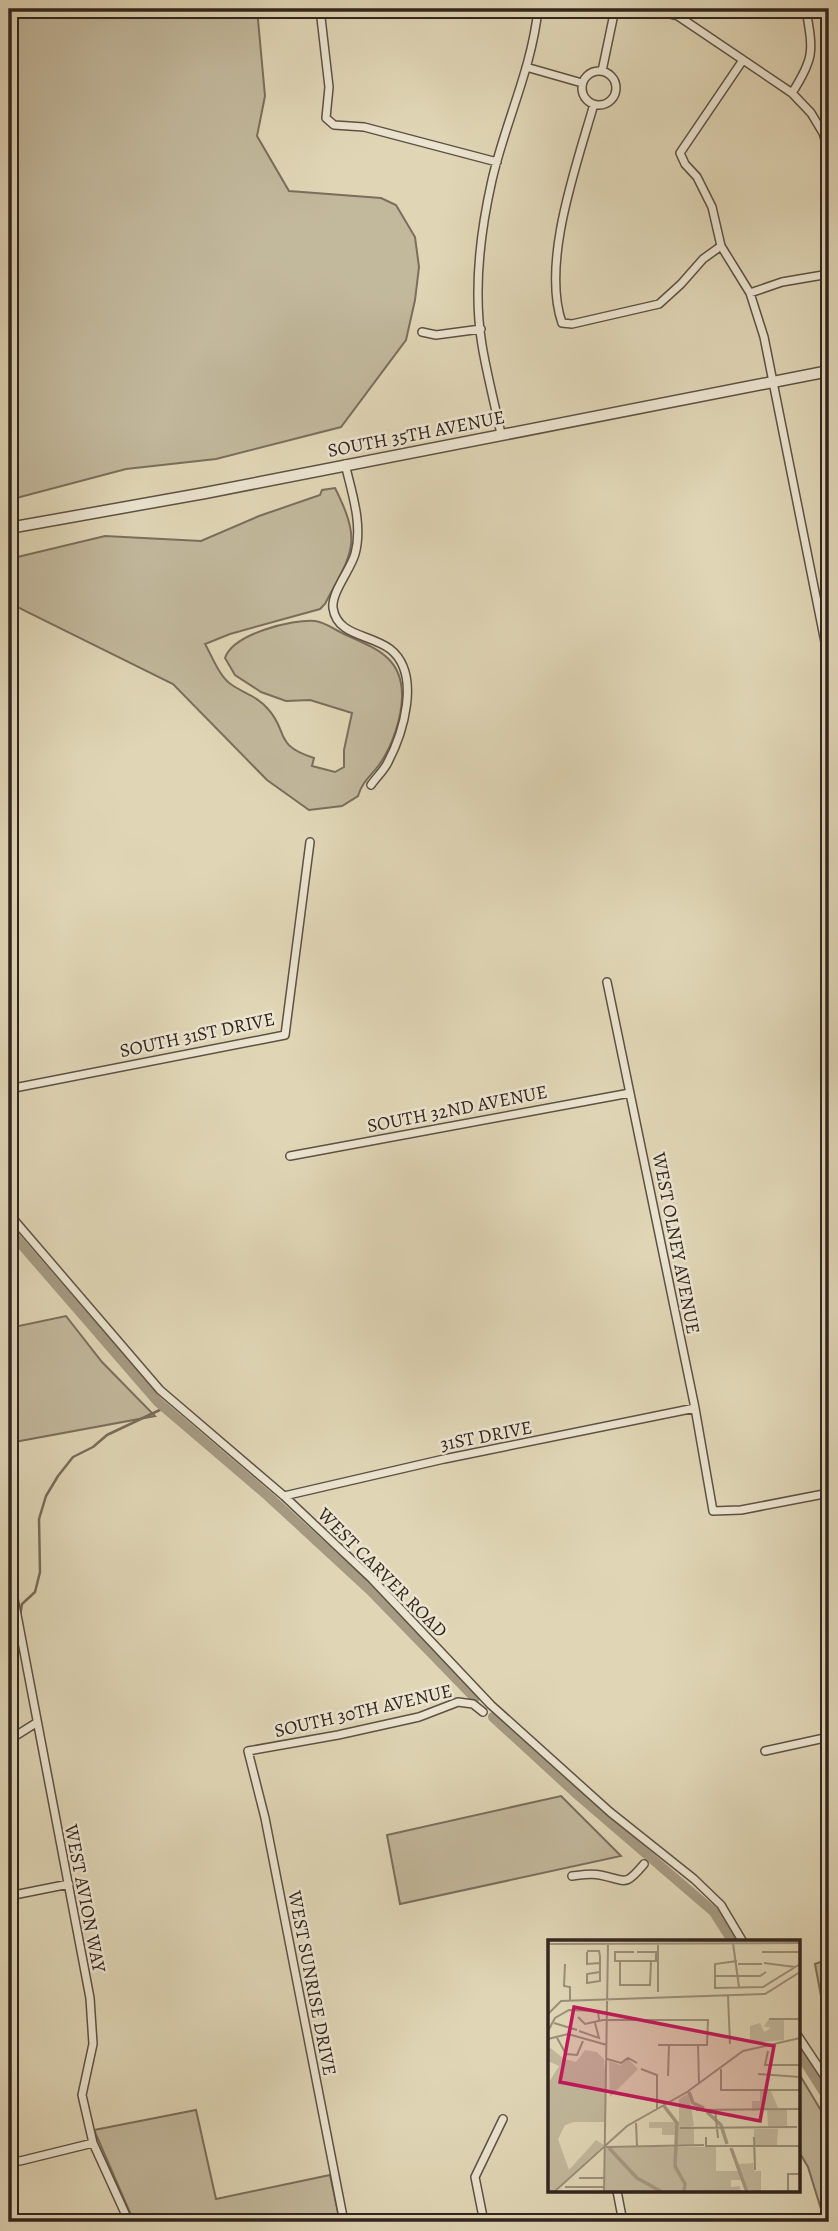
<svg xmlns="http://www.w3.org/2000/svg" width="838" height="2231" viewBox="0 0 838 2231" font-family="Alegreya,serif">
	<rect width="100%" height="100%" fill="#e0d6b6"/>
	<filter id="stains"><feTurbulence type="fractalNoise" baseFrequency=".00286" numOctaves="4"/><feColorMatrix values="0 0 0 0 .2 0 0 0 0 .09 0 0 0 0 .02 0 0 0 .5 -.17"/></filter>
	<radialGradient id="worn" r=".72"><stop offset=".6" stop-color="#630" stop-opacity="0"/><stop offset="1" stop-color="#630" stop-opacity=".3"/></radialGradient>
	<!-- green -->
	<path fill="#c2b89c" stroke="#7a6e5d" stroke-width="2" d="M9,9H257L265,96L257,136L289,191L381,198L396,205L415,237L419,267L415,300L406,340L341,427L216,459L126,469L9,500Z
		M335,488C363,544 352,552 325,604L320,609L230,634L205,644C212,656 220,678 232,685C245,694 257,696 268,709C289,732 273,745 314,758L312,766L335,772L344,767V750L352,713L310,700L286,701L261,692L235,675L225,658C233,634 292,619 315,621C325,622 335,630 344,634C374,648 402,656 402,695C402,718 392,747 379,765C370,777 362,782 358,796L342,806L309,810L267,780L173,684L9,603V559L105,536L201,541L259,516L320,495L322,490Z
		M66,1316L102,1362L155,1416L9,1443V1328Z
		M561,1796L621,1856L400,1904L387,1835Z
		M829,1959V2039L815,1964Z
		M798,2072L829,2124V2222H825L808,2167L798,2150Z
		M196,2110L216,2199L330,2175L340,2222H134L94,2130Z"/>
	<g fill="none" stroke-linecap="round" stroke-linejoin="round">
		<!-- stream -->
		<path stroke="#776b5a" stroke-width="2.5" d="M20,1616L22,1604L35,1592L40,1572L39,1519L46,1496L58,1476L73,1457L93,1447L107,1435L164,1408
			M9,1632L18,1626"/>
		<!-- canal -->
		<path stroke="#a59a82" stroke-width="10" d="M9,1230L158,1402L268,1496L370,1590L475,1698
			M493,1717L579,1796L714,1912L733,1942
			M798,2051L829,2100"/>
		<!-- minor casing -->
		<g stroke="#5e5144" stroke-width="10">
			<path id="minor" d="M320,9L329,87L326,118L334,125L364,127L497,162
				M463,9L464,11
				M648,9L678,16L792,93L811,113L823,133L829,152
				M743,60L680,153L685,164L697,177L712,207L721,246L750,293L764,337L829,662
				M526,67L582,83
				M602,71L615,9
				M582 88a17 17 0 1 1 34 0a17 17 0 1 1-34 0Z
				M792,93C815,57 813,51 806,9
				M594,104C577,164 541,262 562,323L572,324L659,304L681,284L703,259L721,246
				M750,293L782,282L829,274
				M422,332L436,335L481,329
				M501,434C495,405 487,375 482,345C473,291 480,233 492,180C505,123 532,68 538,9
				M345,464C352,493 363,525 355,554C351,569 331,593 333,608C337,636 370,634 390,649C422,674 403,734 387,764C383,771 376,778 371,785
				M607,982L695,1408L713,1511L741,1510L829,1493
				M9,1089L285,1035L310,842
				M290,1156L630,1093
				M9,1214L160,1390L284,1496L372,1579L491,1705L610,1812L694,1879L721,1905L743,1942
				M284,1496L444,1459L695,1408
				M9,1573L90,1998L93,2044L82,2095L93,2143L129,2222
				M9,1740L36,1723
				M765,1751L829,1737
				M572,1876C581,1875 591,1873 600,1875C626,1880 624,1888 644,1864
				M9,1896L69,1884
				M798,2036L829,2083
				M20,2161L93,2143
				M617,2191L623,2222
				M344,2222L265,1818L248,1751L338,1735L419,1717L458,1702L473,1704L483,1712
				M484,2222L475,2177L503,2119"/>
		</g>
		<!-- tertiary casing -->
		<g stroke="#5e5144" stroke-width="13">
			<path id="tertiary" d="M9,528L205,493L829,371"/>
		</g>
		<!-- minor -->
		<use href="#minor" stroke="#ebe4d0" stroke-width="7"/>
		<!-- tertiary -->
		<use href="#tertiary" stroke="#ebe4d0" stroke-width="10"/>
	</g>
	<g text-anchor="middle" stroke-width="5" stroke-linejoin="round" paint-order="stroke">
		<!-- street labels -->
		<g font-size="19" fill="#32251e" stroke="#ebe4d0">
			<text transform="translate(416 433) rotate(-11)" y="7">SOUTH 35TH AVENUE</text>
			<text transform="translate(197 1034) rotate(-12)" y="7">SOUTH 31ST DRIVE</text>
			<text transform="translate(457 1108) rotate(-11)" y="7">SOUTH 32ND AVENUE</text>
			<text transform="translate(677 1243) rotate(79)" y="7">WEST OLNEY AVENUE</text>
			<text transform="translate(486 1435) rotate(-11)" y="7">31ST DRIVE</text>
			<text transform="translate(383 1572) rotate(45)" y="7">WEST CARVER ROAD</text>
			<text transform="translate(363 1710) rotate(-13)" y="7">SOUTH 30TH AVENUE</text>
			<text transform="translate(86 1898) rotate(79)" y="7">WEST AVION WAY</text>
			<text transform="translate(313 1983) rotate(79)" y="7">WEST SUNRISE DRIVE</text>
		</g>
	</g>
	<!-- overview -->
	<g transform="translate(548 1940)">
		<rect width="252" height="252" fill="#e0d6b6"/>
		<path d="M221,79H236V100L202,103V86L212,83L216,92L223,88L216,86ZM0,106L16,119L28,122L37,110L49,112L56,119L57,131L58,182H26L17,185L10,199L21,230L48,200L56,205L5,252H0V144L11,126L0,121ZM79,118L90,129L62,157L61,121L73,125ZM212,151H223L230,168L204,171V161H212ZM141,153L146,186L132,189H146V205H129L127,195H114V188H101V182H131V159ZM219,169H239V186H220ZM206,189H230L229,205H206ZM57,207H168V231H191V224L205,223L206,231H213V252L197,249L195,240H183V247L192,246V252H57Z" fill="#c2b89c"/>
		<path fill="none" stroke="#a59a82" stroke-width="3.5" d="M141,152L145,163L156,168M116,166L129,183L127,226L137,244L136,252M159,172L173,185L179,204M61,208L89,238L114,252M183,208L199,252"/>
		<path fill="none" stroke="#9a8f79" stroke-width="2" d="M185,3L191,47M0,4L252,3M39,11H51L52,16V41L39,43V34L52,32M39,12V24L52,23M86,12H67V21H108V12H89M214,12H252M189,21L167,24V48L215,47L252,24M72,22V45H102L103,21M216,23L247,27M17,24L16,46L22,47V61M190,24H214M167,36H212L218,32M110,52V4M180,56L182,104M0,74L13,61L217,54L252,32M30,77L37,84L55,80H160L159,105H110M221,79H251M6,83L29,90M0,91L7,78L21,70L50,71L51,80M31,91L51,98L47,83M8,96L18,114L29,115L35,101M0,99L20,94L59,105M150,105L151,143M220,111L217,125H252M59,119L73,123L80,118L89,123M93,129L109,135V169M173,129V150H252M210,134L252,137M120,136L121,105M167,169L170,198M148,170L252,169M88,183L89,206M132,188L249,187M158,197V206H252M206,197L207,230M58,207L156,205M31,238H56M17,247H56M6,252L79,186L139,152L195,111L252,98M56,252L60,4M240,252V234H252"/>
		<path fill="#c2185b" fill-opacity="0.15" stroke="#c2185b" stroke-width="3.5" d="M26,67L226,106L212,181L12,142Z"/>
		<rect width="252" height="252" fill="none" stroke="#32251e" stroke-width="3.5"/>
	</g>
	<!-- margin -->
	<rect width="838" height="2231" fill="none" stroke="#e0d6b6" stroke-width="35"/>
	<rect x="10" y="10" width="817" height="2210" fill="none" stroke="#32251e" stroke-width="3.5"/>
	<rect x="18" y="18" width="803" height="2196" fill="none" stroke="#32251e" stroke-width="2"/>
	<rect width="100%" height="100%" filter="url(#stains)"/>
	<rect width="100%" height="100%" fill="url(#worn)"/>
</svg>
